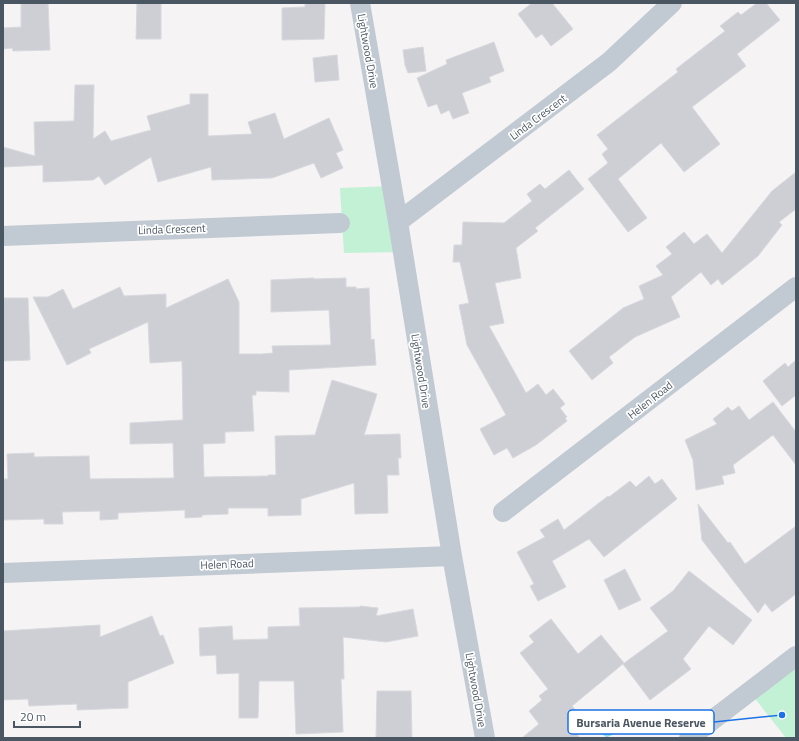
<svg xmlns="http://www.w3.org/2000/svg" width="799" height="741" viewBox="0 0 799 741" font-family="'Titillium Web',sans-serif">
	<rect width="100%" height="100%" fill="#f5f3f3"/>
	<!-- green -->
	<path fill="#c3f1d5" d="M392,186L402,252L344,253L340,188Z
		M796,656V738H786L749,691Z"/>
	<!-- water -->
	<path fill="#90daee" d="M625,712C637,721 615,736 606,737L602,734L601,731C606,723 616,714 625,712Z"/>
	<!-- building -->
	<path fill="#cdcfd5" stroke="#d7d9de" d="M21,3H48L50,50L13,51L12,48L3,49V28L21,27Z
		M137,3H161V39H136Z
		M305,3H325L324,39L282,40V8L305,7Z
		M532,3H552L573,29L551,46L542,34L536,38L518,14Z
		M757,3H766L780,20L737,54L746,66L692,107L720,144L684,172L661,143L618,179L647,218L628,232L588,179L608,163L602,154L608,149L597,135L678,72L676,69L725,31L720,26L738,12L741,15Z
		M494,42L504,71L489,77L491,82L462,93L469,113L453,119L449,110L441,114L437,104L428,107L417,78L447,64L446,60Z
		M423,47L426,71L408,73L405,65L403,50Z
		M337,55L339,80L315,82L313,58Z
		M75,85H94L93,139L105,131L111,141L151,130L147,116L190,104V94H208V136L252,134L248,122L275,113L284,139L329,118L343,150L336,153L343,168L321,178L314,163L272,178L212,180L211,167L158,182L151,157L105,185L99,176L93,180L43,182V165L3,167V147L35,156L34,122L74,121Z
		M569,170L584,189L535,228L538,231L516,248L521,278L495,283L504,323L489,326L526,393L538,384L546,395L553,389L565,404L560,408L567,417L565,418L567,421L536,445L513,458L507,448L494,455L480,429L506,415L467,345L459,305L469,303L460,262H453L454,245H462L463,222L504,223L532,201L527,194L540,184L545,189Z
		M796,172V209L779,222L782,225L758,256L722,285L718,279L711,285L701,272L671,297L680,317L635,337L609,357L613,363L592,380L569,351L623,308L644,299L639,286L663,275L656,266L672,254L666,247L684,232L694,244L707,234L722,253L772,191Z
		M314,278V279L346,278V287H356V289L369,288L371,340L374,339L376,365L289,370V392L256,391V395H252L254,431L225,432V443L203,444L204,477L268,476V475H276L275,436L315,435L332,380L377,394L364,435L400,434L401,458H398L399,475H387L388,513L355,514L354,483L301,499V515L268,516V508H228V514L202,515V517L185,518V510L118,513V519L100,520V511L62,512L63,524H44V519L3,520V479H8L7,454L34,453V457L89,456L90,479L174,478L173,443L130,444V423L183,420L182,361L150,363L148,322L89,349L91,353L67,365L33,297H48L63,289L73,309L120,287L124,296L166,294V308L228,279L239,302V354H262L273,353L272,346L331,345L329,310L271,312V280Z
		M3,298H28L30,360L3,361Z
		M796,360V395L782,406L763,381L785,363L788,367Z
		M773,402L796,432V465L773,435L733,465L735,473L722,476L724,484L696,490L693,460L685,440L717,424L713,419L728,407L732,411L739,406L749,420Z
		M649,476L655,484L662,479L677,499L604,557L589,539L552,561L566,587L538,601L530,586L534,584L517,552L545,537L540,530L558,519L564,530L608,496L609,497L630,481L636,487Z
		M698,504L728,543L730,542L745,564L796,526V594L772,612L765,603L758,613L702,540Z
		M625,569L641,600L619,610L604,580Z
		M689,571L752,620L733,645L709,626L683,659L691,669L650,700L623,664L668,631L650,608L673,591Z
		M360,606L378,608L376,616L413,609L418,636L386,642L343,637L344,679H341L343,732L296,734L294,681H259L258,718H239V673L217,674L216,655L200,656L199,628L232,626L233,640L268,639V627L300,626L299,608L360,607Z
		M152,616L160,636L163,635L174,663L128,682V708L77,710V704L29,706L28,699L3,700V631L100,625V637Z
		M551,619L578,654L601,635L624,663L572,706L579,714L568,723L580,738H522L539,724L529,711L542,700L539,696L548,689L520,653L534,642L529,636Z
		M377,691H411L412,738H376Z"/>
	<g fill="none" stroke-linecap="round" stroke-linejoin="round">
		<!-- street -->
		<path stroke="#c1cad2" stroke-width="20" d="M360,3L398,222L452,556L485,738
			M398,222L609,62L672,3
			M3,236L340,223
			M503,512L796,287
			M3,573L452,556
			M689,738L796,656"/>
	</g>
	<g text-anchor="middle" stroke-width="3.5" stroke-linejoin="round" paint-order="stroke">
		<!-- street labels -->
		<g font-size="11" fill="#4a5661" stroke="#fff">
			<text transform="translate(368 51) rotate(80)" y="4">Lightwood Drive</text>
			<text transform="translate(538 117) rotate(-37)" y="4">Linda Crescent</text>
			<text transform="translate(172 229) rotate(-2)" y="4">Linda Crescent</text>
			<text transform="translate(421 371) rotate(81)" y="4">Lightwood Drive</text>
			<text transform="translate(650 400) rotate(-38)" y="4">Helen Road</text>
			<text transform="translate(227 564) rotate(-2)" y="4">Helen Road</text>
			<text transform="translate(476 690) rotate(80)" y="4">Lightwood Drive</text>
		</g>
	</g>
	<!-- callouts -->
	<path fill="none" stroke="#1a73e8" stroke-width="1.5" d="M782 715L714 722"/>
	<circle fill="#1a73e8" stroke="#fff" stroke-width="1.5" cx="782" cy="715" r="4"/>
	<rect fill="#fff" stroke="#1a73e8" stroke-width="1.5" x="568" y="710" width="146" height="24" rx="4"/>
	<g font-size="12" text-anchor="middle" font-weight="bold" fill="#4a5661">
		<text x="641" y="727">Bursaria Avenue Reserve</text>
	</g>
	<!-- border -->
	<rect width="799" height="741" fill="none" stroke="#4a5661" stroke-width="8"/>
	<!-- scale -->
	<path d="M14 721v6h66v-6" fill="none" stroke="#4a5661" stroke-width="2"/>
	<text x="20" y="721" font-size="12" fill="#4a5661" stroke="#ffffff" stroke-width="3" paint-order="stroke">20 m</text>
</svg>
